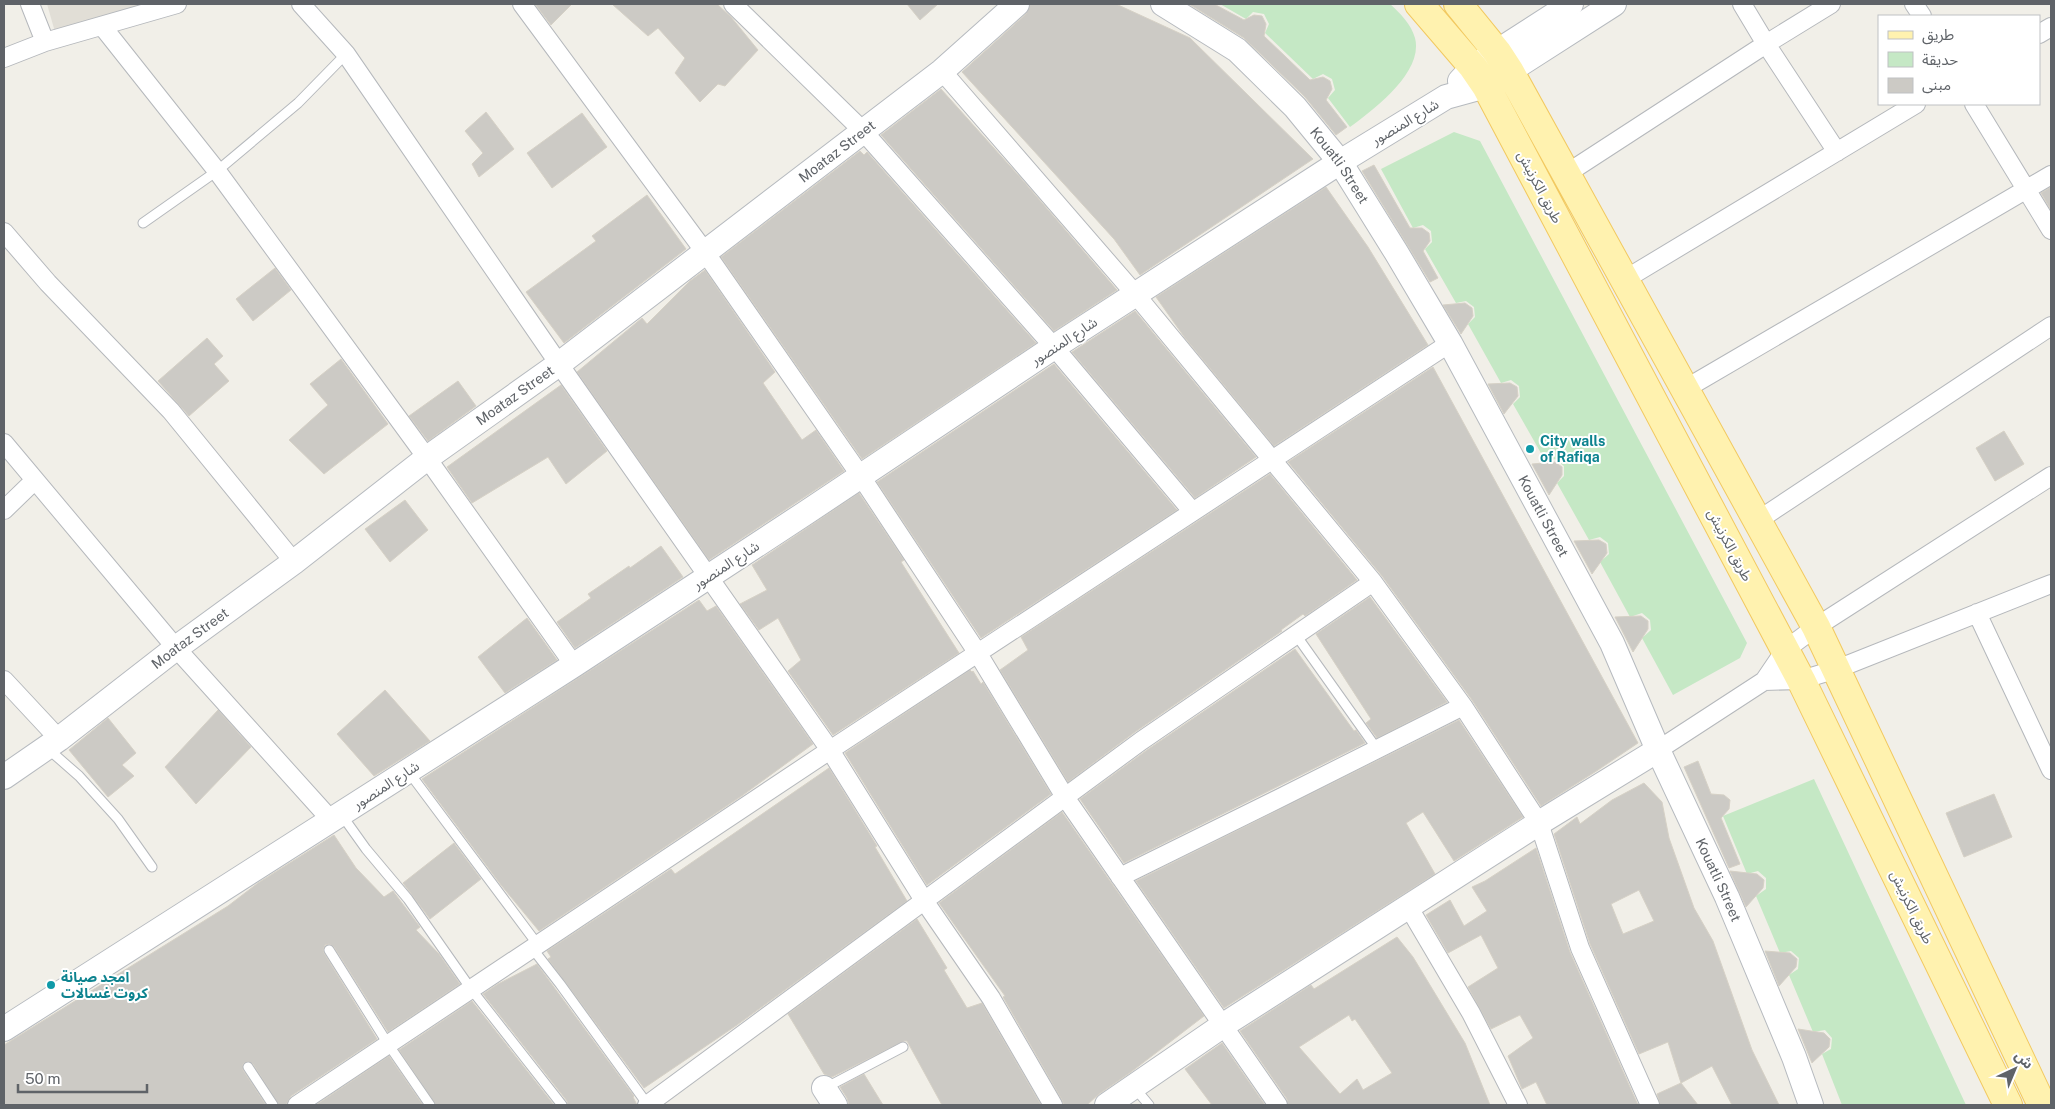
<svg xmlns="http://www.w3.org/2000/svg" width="2055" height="1109" viewBox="0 0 2055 1109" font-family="'Public Sans','Noto Sans Arabic',sans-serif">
	<rect width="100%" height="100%" fill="#f1efe8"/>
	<!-- education -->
	<path fill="#e1ded6" d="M47,4H145L55,32Z"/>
	<!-- green -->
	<path fill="#c5e8c5" d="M1220,4H1390C1400,13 1411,24 1415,38C1424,72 1373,110 1350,127L1328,98L1335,90L1332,79L1323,74L1313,79L1265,33L1269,24L1264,14L1253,12L1246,19Z
		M1454,132L1480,141L1747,643L1740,658L1673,695L1642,638L1651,630L1650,620L1642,613L1630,617L1600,562L1609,554L1608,543L1600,537L1589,540L1557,483L1564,476V466L1555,459L1546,462L1513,404L1520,397L1519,386L1511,380L1501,383L1468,324L1475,317L1474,307L1466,301L1456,303L1425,249L1432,242L1431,231L1423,225L1413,228L1381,169Z
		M1814,779L1966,1105H1842L1822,1054L1831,1049L1832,1038L1825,1030L1813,1032L1789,975L1798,969L1799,958L1791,951L1780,953L1756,896L1766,889V878L1758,871L1747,874L1723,816Z"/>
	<!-- building -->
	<path fill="#cccac5" stroke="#d6d1c6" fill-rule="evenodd" d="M535,4H572L551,25Z
		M612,4H717L731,17L758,50L725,86L718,84L700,102L675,73L685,58L658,28L648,36Z
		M907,4H938L920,20Z
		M1030,4H1116L1190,38L1313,159L1140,275L1114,239L962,72L1026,14Z
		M1189,4H1214L1244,20L1254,15L1262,16L1266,24L1264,36L1310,80L1323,77L1330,81L1332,89L1326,100L1347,127L1336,135L1305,97L1244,38Z
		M941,89L1019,176L1117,290L1054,331L881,135Z
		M486,112L514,149L479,177L472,164L483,153L465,131Z
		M582,113L607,147L552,188L527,153Z
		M860,151L864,155L867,152L1036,343L862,459L721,257Z
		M1374,165L1410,228H1422L1429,233L1430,241L1423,251L1438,278L1430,282L1362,171Z
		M1326,187L1368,247L1428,345L1274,446L1185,338L1156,297Z
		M2051,187V210L2041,193Z
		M647,195L686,249L564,343L526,292L596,241L592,236Z
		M275,268L291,290L253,321L236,299Z
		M705,270L775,372L763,383L802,440L816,430L844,471L709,560L577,372L642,318L647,324L690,281Z
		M1465,303L1472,308L1473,316L1461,334L1443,305Z
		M1135,311L1256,457L1195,498L1072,352Z
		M207,338L223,356L214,364L229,381L189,416L158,381Z
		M341,359L388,424L324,474L289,440L328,405L310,384Z
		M1054,364L1177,510L981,638L877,482Z
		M1433,367L1638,743L1598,770L1541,806L1472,700L1382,576L1288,462Z
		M458,381L476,406L428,441L409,416Z
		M1510,383L1517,387L1518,396L1504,414L1488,384Z
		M561,385L607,451L566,484L548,457L472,503L447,467Z
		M2004,431L2024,464L1995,481L1976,448Z
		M1555,462L1562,467V475L1549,495L1532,464Z
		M1270,474L1357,580L1305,616L1303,614L1281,630L1282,631L1135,732L1068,782L1000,670L1028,650L1021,637Z
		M859,493L904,560L901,562L959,653L833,735L788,671L801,660L778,618L759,630L740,604L767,590L752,565Z
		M405,500L428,530L390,562L365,529Z
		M1599,540L1606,544L1607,553L1592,574L1574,541Z
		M661,546L683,577L575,648L557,622L591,598L588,594L629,566L630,568Z
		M1370,597L1447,702L1377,738L1366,723L1371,719L1316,634Z
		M699,600L707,611L716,606L813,744L743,795L539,931L501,885L422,779Z
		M1641,616L1648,621V629L1633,652L1615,617Z
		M527,618L557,660L505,693L478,657Z
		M1295,649L1354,731L1356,730L1365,743L1124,863L1080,799L1147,750Z
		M970,670L972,672L973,671L981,684L983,682L1051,794L927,885L845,753Z
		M385,690L430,741L374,776L337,734Z
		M218,710L251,747L196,804L165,767Z
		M108,718L136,753L122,765L134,776L108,797L69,750Z
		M1459,720L1523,817L1454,861L1423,812L1406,823L1435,874L1224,1008L1136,881Z
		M1698,761L1711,794L1724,795L1730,800L1729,809L1721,818L1740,864L1729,868L1684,767Z
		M829,768L877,846L875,847L907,901L737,1025L644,1088L548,959L551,957L547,951L671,869L675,874Z
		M1644,783L1662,802L1669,838L1694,908L1713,941L1752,1050L1779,1105H1732L1712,1066L1681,1083L1668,1042L1639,1054L1590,944L1554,834L1577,817L1580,824L1612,800ZM1639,890L1654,921L1623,934L1611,904Z
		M1994,794L2012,837L1964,857L1946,813Z
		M1062,812L1204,1016L1131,1072L1099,1094L1087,1105H1064L1062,1100L1003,997L1005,996L939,903Z
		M334,835L356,868L384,897L393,891L420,927L416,930L439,954L460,984L388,1032L334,947L329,944L325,945L323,950L324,953L377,1039L291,1096L286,1105H279L253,1064L248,1061L243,1064V1070L266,1105H4V1045L228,906L258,883Z
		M454,843L481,879L430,919L403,883Z
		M1536,848L1570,952L1638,1105H1547L1536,1082L1522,1089L1508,1056L1533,1038L1520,1015L1491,1029L1468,987L1498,968L1481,935L1448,953L1426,915L1450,900L1464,926L1487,911L1472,887L1485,881Z
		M1730,871L1757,874L1764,880L1763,888L1746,907Z
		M917,919L947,968L944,970L967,1008L982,1003L1041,1105H942L907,1041H904L832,1077L824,1074L788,1014Z
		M1397,937L1413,957L1465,1043L1490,1105H1288L1287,1099L1240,1031L1311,985L1314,989ZM1349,1015L1352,1021L1355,1019L1392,1073L1363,1090L1357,1079L1340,1094L1299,1047Z
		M1765,951L1790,953L1797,959L1796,967L1779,986Z
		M537,964L634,1096L633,1097L637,1105H568L567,1101L483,994L498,984Z
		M472,1001L554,1105H436L399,1050Z
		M1798,1029L1824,1033L1830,1039L1829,1047L1812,1063Z
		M1222,1043L1265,1105H1212L1185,1069Z
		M389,1056L423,1105H316Z
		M864,1074L883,1105H849L847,1098L840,1087Z
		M1681,1083L1698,1105H1660L1657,1094Z"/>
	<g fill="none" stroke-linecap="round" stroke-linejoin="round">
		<!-- lane casing -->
		<g stroke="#b5b8bc" stroke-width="11">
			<path id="lane" d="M143,223L217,171L298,103L346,54
				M1296,635L1377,749
				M47,748L79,776L118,819L152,867
				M408,771L538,945
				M341,814L366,849L408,899L471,989L562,1105
				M532,948L560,984L648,1105
				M329,950L388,1044L430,1105
				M248,1067L273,1105
				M1134,1087L1149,1105
				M825,1088L903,1047"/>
		</g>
		<!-- street casing -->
		<g stroke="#b5b8bc" stroke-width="20">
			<path id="street" d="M30,4L45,42
				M301,4L346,54L559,364L830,750L925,902L991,998L1053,1105
				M522,4L705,252L860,475L977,652L1065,797L1278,1105
				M733,4L862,130L1054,347L1192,511
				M1742,4L1766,44L1837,152
				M1914,4L1922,16
				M102,26L217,171L427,458L574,665
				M2039,34L2051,27
				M4,58L45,42L177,4
				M942,71L1136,295L1373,582L1463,706L1539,823L1580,948L1650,1105
				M1974,104L2051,230
				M1566,174L1766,44L1831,4
				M4,232L48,283L171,411L294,562
				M1624,280L1916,104
				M1685,389L2051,175
				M4,443L176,648L331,820
				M4,510L35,480
				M1757,521L2051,326
				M1977,613L2051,770
				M4,680L59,739
				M1764,681L1785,650L1816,627L2051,476
				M1658,750L1764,681L1801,680L1837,669L2051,584
				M1120,877L1284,796L1463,706
				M1408,906L1471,1013L1518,1105
				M297,1105L830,750L1450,343
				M647,1105L1141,741L1373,582"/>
		</g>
		<!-- secondary casing -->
		<g stroke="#b6babf" stroke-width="26">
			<g id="secondary">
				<path id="s1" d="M1163,4L1237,50L1295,107L1340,162L1396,252L1450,343L1612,643L1658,750L1727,897L1794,1057L1811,1105"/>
				<path d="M1460,81L1473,67L1571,4"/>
				<path id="s2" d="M4,777L59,739L176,648L294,562L427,458L559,364L942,71L1017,4"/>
				<path d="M4,1029L574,665L804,514L1054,347L1340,162L1446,97L1486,86L1614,4"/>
				<path d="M824,1088L835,1105"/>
				<path d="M1107,1105L1222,1026L1539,823L1658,750"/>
			</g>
		</g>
		<!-- primary casing -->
		<g stroke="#f2c960" stroke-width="30">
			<path id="primary" d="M1419,4L1473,67L1486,86L1801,680L2008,1105
				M1458,4L1497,52L1510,72L1816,627L2042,1105"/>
		</g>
		<!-- lane -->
		<use href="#lane" stroke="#fff" stroke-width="9"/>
		<!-- street -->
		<use href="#street" stroke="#fff" stroke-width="18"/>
		<!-- secondary -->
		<use href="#secondary" stroke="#fff" stroke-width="24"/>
		<!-- primary -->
		<use href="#primary" stroke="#fff2af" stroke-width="28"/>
	</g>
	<!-- markers -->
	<g fill="#0f9aa8" stroke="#fff" stroke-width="2">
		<circle cx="1530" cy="449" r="5"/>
		<circle cx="51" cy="985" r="5"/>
	</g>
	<g text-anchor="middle" stroke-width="4" stroke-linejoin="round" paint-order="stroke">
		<!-- street labels -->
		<g font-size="14" fill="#5f6368" stroke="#fff">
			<text transform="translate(1405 122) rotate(-31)" y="5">شارع المنصور</text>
			<text dy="5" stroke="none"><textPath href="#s2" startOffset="1042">Moataz Street</textPath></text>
			<text dy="5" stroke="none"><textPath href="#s1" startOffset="242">Kouatli Street</textPath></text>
			<text transform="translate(1540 187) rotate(62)" y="5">طريق الكرنيش</text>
			<text transform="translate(1064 341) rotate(-33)" y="5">شارع المنصور</text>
			<text dy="5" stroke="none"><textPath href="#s2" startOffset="638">Moataz Street</textPath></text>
			<text dy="5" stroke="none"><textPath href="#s1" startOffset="648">Kouatli Street</textPath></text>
			<text transform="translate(1730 545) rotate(62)" y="5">طريق الكرنيش</text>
			<text transform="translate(726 565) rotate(-33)" y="5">شارع المنصور</text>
			<text dy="5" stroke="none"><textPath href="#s2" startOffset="232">Moataz Street</textPath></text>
			<text transform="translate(386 785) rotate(-33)" y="5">شارع المنصور</text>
			<text dy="5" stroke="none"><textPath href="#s1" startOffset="1052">Kouatli Street</textPath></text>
			<text transform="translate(1912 907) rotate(64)" y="5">طريق الكرنيش</text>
		</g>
		<!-- culture labels -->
		<g font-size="14" font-weight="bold" fill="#0d838f" stroke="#fff" text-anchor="start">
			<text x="1540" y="446">City walls<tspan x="1540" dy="16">of Rafiqa</tspan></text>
			<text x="61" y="982">امجد صيانة<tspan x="61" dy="16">كروت غسالات</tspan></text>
		</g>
	</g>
	<!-- border -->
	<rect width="2055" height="1109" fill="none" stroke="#5f6368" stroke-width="10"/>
	<!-- legend -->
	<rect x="1878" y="15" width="162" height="90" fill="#ffffff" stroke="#bfc1c3"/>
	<rect x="1888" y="31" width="25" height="8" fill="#fff2af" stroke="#bfc1c3"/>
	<text x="1922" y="40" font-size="15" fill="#5f6368">طريق</text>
	<rect x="1888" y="52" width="25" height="15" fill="#c5e8c5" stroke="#bfc1c3"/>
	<text x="1922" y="65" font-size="15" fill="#5f6368">حديقة</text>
	<rect x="1888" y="78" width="25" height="15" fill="#cccac5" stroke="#bfc1c3"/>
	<text x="1922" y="90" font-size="15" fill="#5f6368">مبنى</text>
	<!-- north arrow -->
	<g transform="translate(2015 1069) rotate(44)" stroke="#ffffff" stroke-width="4" paint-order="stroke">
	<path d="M0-4L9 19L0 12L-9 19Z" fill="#5f6368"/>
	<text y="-8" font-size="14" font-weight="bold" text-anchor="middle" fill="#5f6368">ش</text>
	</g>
	<!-- scale -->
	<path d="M18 1084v8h129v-8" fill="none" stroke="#5f6368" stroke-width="2.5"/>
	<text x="25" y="1084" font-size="15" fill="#5f6368" stroke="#ffffff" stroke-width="4" paint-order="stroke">50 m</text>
</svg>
